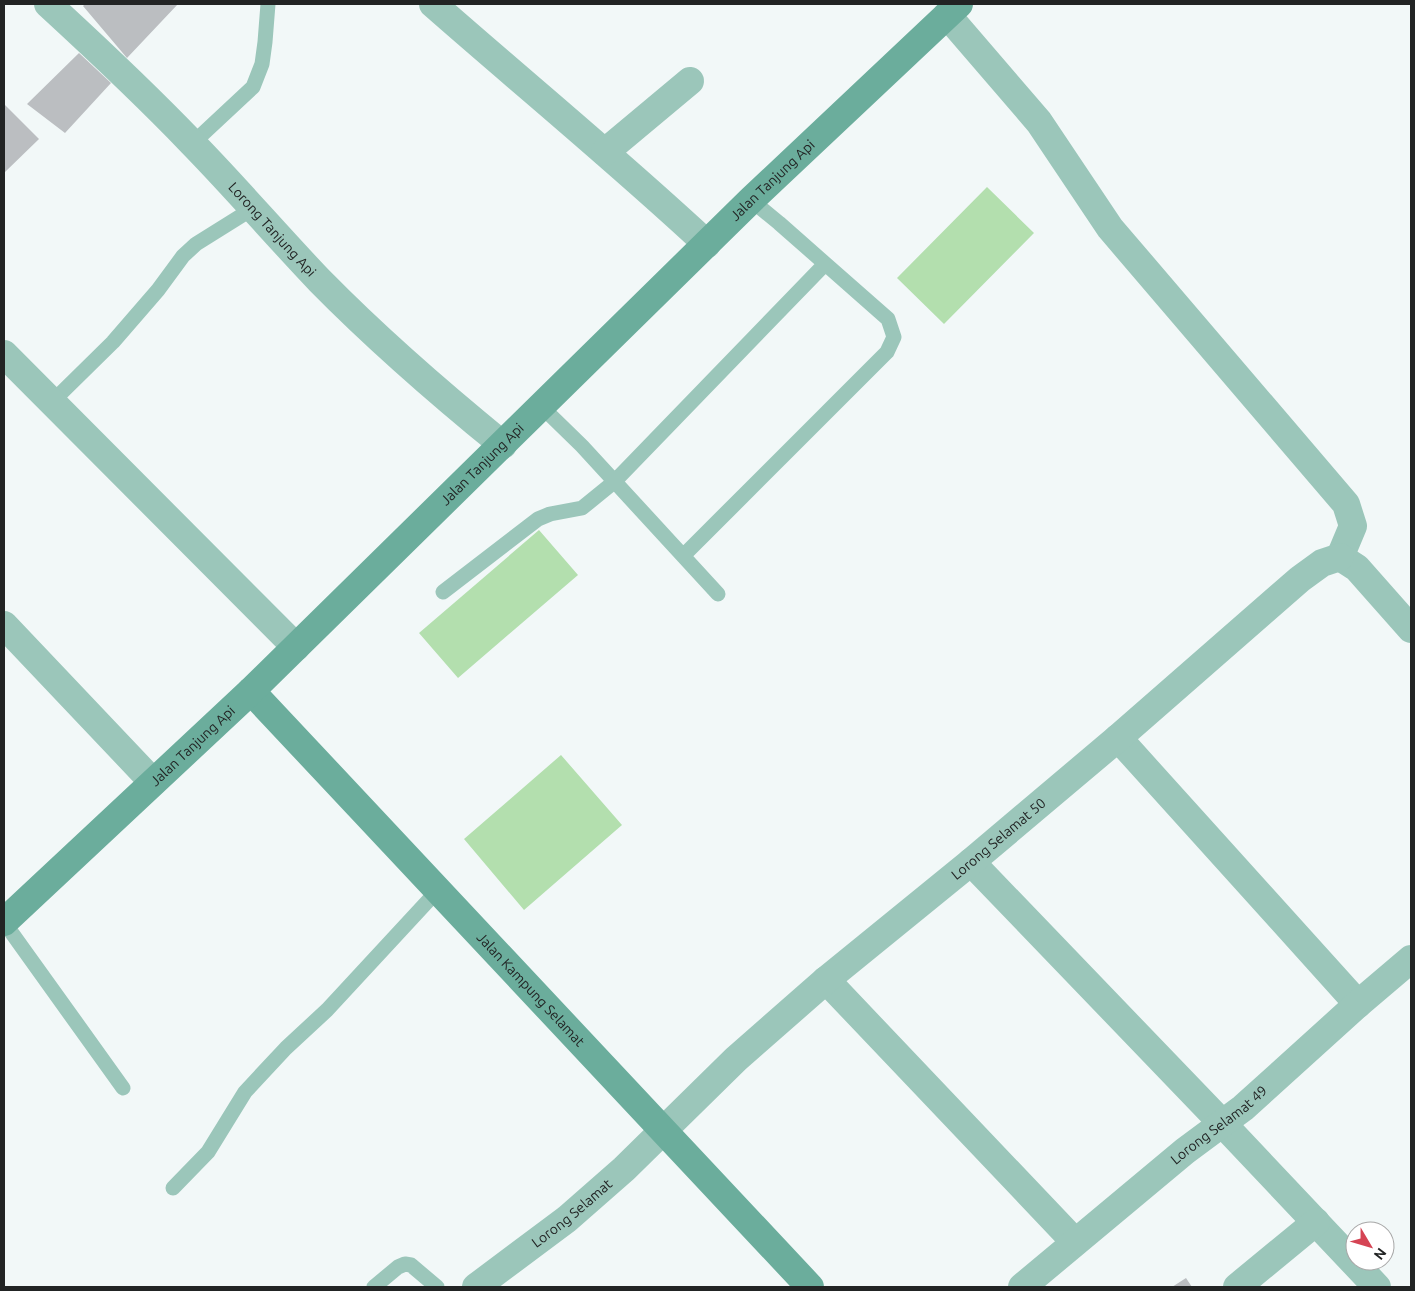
<svg xmlns="http://www.w3.org/2000/svg" width="1415" height="1291" viewBox="0 0 1415 1291" font-family="Ubuntu,sans-serif">
	<rect width="100%" height="100%" fill="#f2f8f8"/>
	<!-- green -->
	<path fill="#b3dfae" d="M987,187L1034,233L944,324L897,278Z
		M539,530L578,575L458,678L419,633Z
		M561,755L622,825L524,910L464,839Z"/>
	<!-- building -->
	<path fill="#bbbec1" d="M85,4H178L127,58L83,6Z
		M79,53L111,83L65,133L27,104Z
		M4,104L39,139L4,173Z
		M1186,1278L1192,1287H1172Z"/>
	<g fill="none" stroke-linecap="round" stroke-linejoin="round">
		<!-- lane -->
		<path stroke="#9bc6ba" stroke-width="15" d="M193,143L253,87L262,64L265,42L268,4
			M51,403L113,342L158,290L183,256L196,244L252,209
			M542,407L582,446L718,594
			M683,556L887,352L894,337L888,319L779,223L751,200
			M443,592L538,519L550,514L582,508L614,482L825,264
			M4,922L123,1088
			M173,1188L208,1152L245,1092L286,1048L327,1010L439,889
			M374,1287L398,1267L405,1264L411,1265L437,1287"/>
		<!-- street -->
		<g stroke="#9bc6ba" stroke-width="28">
			<path id="s1" d="M48,4C97,49 146,95 192,143C236,188 277,236 320,281C378,340 439,393 503,445"/>
			<path d="M433,4C524,84 618,161 707,244"/>
			<path d="M947,15L1039,122L1110,228L1346,504L1353,526L1340,557"/>
			<path d="M605,152L690,81"/>
			<path d="M4,354L296,647"/>
			<path d="M1340,557L1357,568L1411,629"/>
			<path d="M4,625L153,782"/>
			<path d="M1118,738L1358,1004"/>
			<path d="M971,862L1222,1123L1377,1287"/>
			<path d="M826,980L1075,1242"/>
			<path id="s2" d="M476,1287L567,1219L624,1169L736,1059L826,980L971,862L1118,738L1300,579L1322,563L1340,557"/>
			<path id="s3" d="M1022,1287L1185,1151L1243,1108L1358,1004L1411,959"/>
			<path d="M1237,1287L1316,1222"/>
		</g>
		<!-- secondary -->
		<g stroke="#6bad9c" stroke-width="28">
			<path id="s4" d="M251,691L810,1287"/>
			<path id="s5" d="M4,922L251,691L751,200L959,4"/>
		</g>
	</g>
	<g text-anchor="middle" stroke-width="4.5" stroke-linejoin="round" paint-order="stroke">
		<!-- street labels -->
		<g font-size="14" fill="#222424" stroke="#fff">
			<text dy="5" stroke="none"><textPath href="#s5" startOffset="1068">Jalan Tanjung Api</textPath></text>
			<text dy="5" stroke="none"><textPath href="#s1" startOffset="318">Lorong Tanjung Api</textPath></text>
			<text dy="5" stroke="none"><textPath href="#s5" startOffset="662">Jalan Tanjung Api</textPath></text>
			<text dy="5" stroke="none"><textPath href="#s5" startOffset="258">Jalan Tanjung Api</textPath></text>
			<text dy="5" stroke="none"><textPath href="#s2" startOffset="689">Lorong Selamat 50</textPath></text>
			<text dy="5" stroke="none"><textPath href="#s4" startOffset="409">Jalan Kampung Selamat</textPath></text>
			<text dy="5" stroke="none"><textPath href="#s3" startOffset="255">Lorong Selamat 49</textPath></text>
			<text dy="5" stroke="none"><textPath href="#s2" startOffset="121">Lorong Selamat</textPath></text>
		</g>
	</g>
	<!-- border -->
	<rect width="1415" height="1291" fill="none" stroke="#222424" stroke-width="10"/>
	<!-- north arrow -->
	<g transform="translate(1370 1246) rotate(128)"><circle r="24" fill="#ffffff" stroke="#a7a7a7"/>
	<path d="M0-4L9 19L0 12L-9 19Z" fill="#d54454"/>
	<text y="-8" font-size="14" font-weight="bold" text-anchor="middle" fill="#222424">N</text>
	</g>
</svg>
